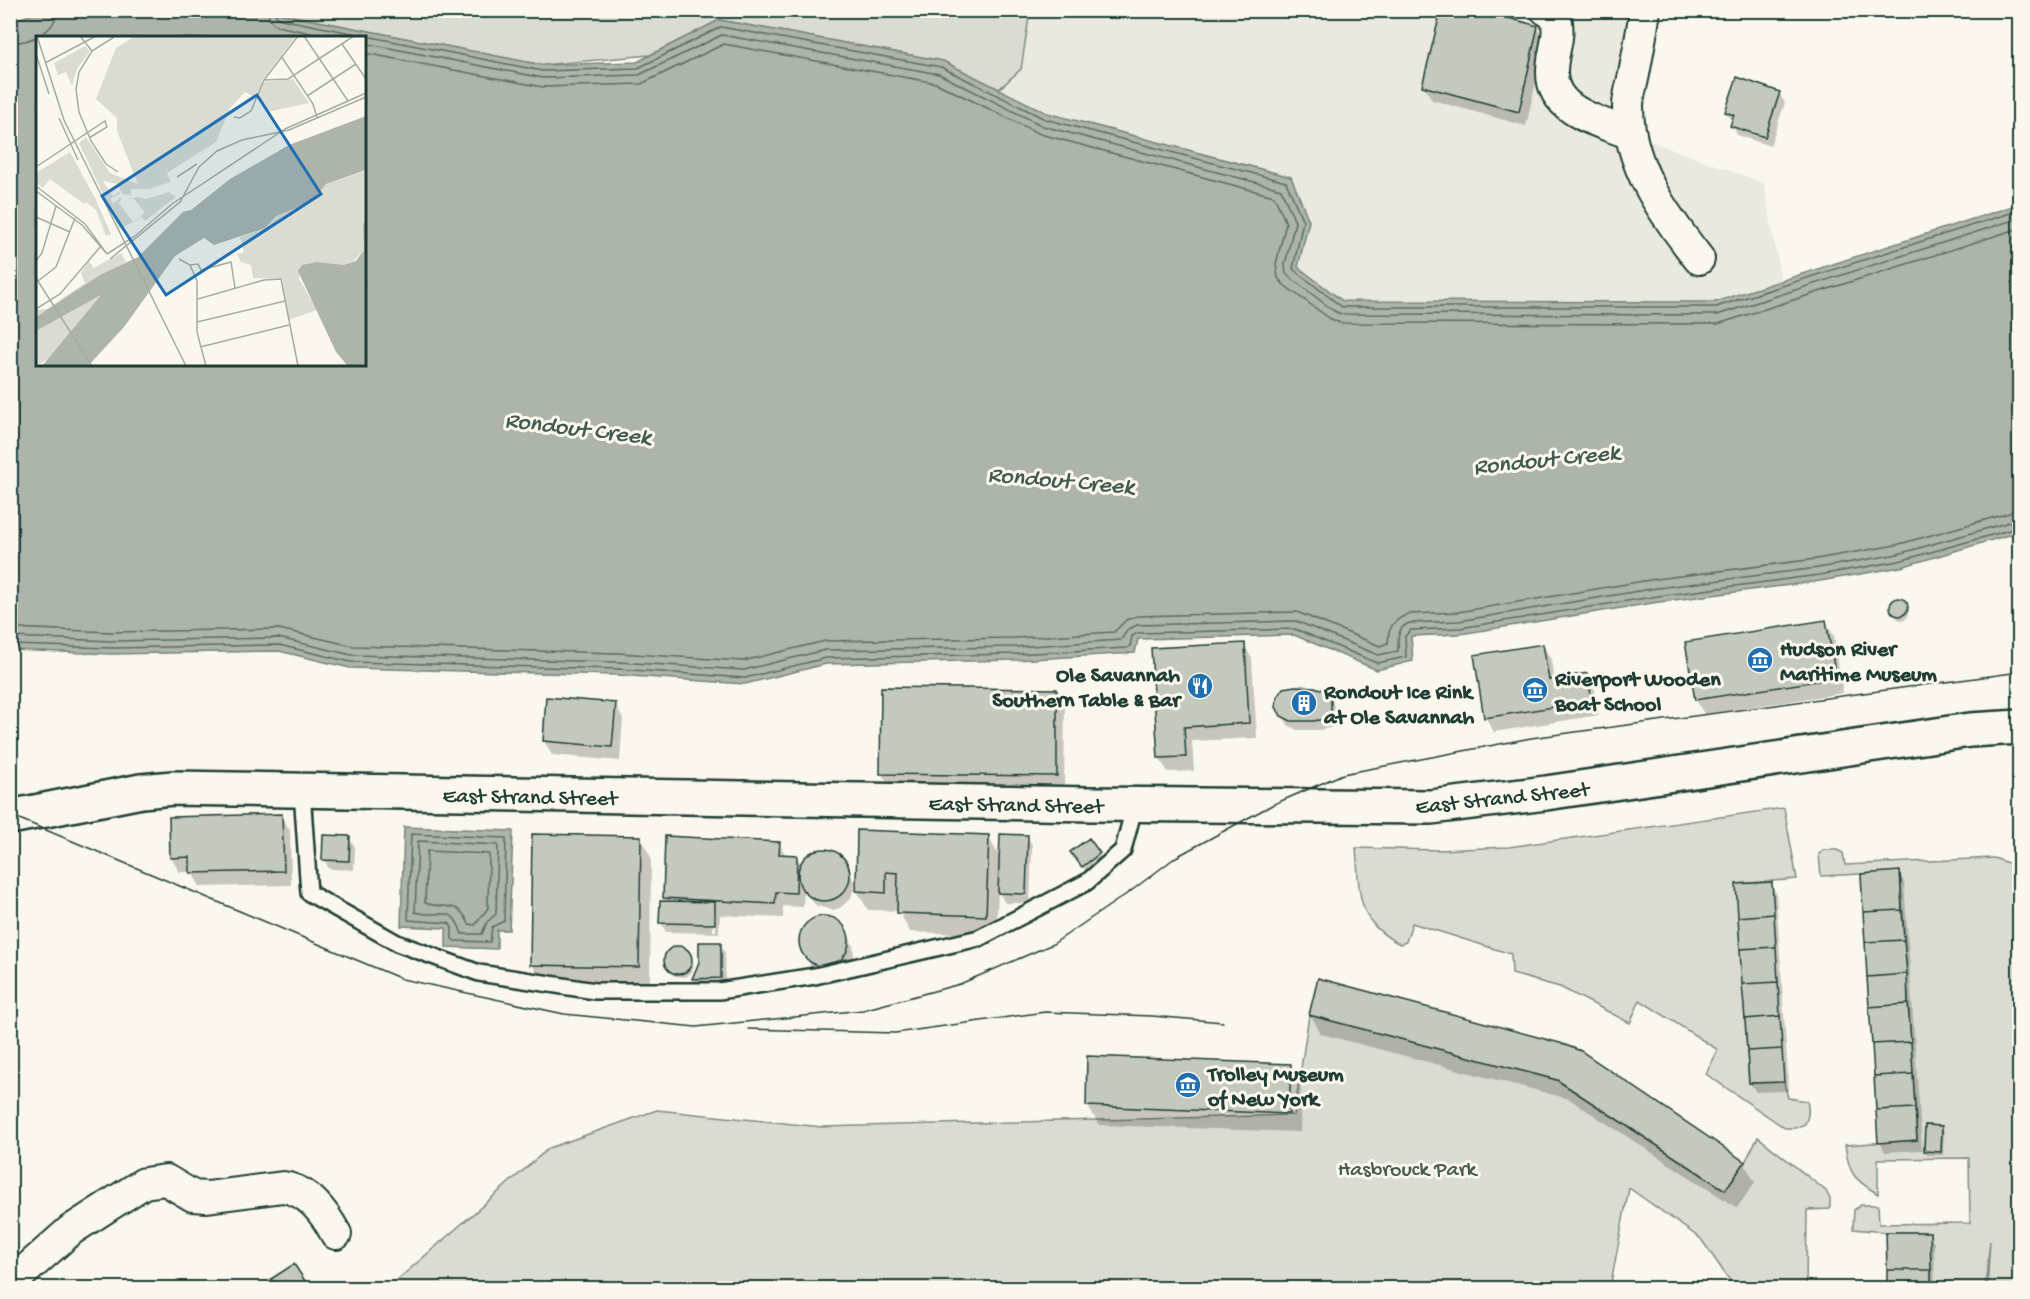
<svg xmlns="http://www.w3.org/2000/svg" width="2030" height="1299" viewBox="0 0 2030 1299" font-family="'Gochi Hand',sans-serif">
	<rect width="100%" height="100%" fill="#fbf7ec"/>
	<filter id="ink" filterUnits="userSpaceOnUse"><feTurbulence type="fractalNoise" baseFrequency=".0167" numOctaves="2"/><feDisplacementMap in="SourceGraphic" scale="12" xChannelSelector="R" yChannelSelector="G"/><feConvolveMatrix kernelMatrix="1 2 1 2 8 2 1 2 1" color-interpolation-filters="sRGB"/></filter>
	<g filter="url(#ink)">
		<!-- built -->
		<path fill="#eae9de" d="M1009,11H1645L1631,134L1764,183L1781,280L1715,302L1343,301L1298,267L1309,221L1047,113L999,89Z"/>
		<!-- green -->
		<path fill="#dbdcd1" stroke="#7d8c82" stroke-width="1.5" fill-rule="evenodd" d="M267,11H1030L1021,69L999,89L943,61L720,20L650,55L542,65Z
			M1784,808L1797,879L1737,884L1749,1083L1784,1082L1788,1098L1807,1101C1809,1110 1809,1116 1805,1124L1795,1128H1785L1706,1074L1718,1050L1640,1000L1630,1023L1560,987L1512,974L1511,954L1412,923L1406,942L1400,944C1355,922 1360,892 1356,848L1438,850L1509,847Z
			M1825,850H1837L1843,853L1845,865L1994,858L2019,867V1288H1987L1990,1241L1985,1288H1931L1930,1232H1886L1853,1229L1854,1210L1861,1205H1878L1879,1224L1970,1223L1969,1158L1878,1159V1194C1853,1179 1849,1174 1845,1145L1917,1140L1900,872L1821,876L1819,854ZM1925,1125L1942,1126L1941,1152L1924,1150Z
			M1309,1015L1557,1080L1725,1190L1745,1162L1758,1137L1826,1191L1830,1199V1209L1807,1210L1806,1288H1735L1701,1239L1629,1188L1610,1288H388L549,1148L657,1110L822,1127L1294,1115Z"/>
		<!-- water -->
		<path fill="#adb4aa" stroke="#74847b" stroke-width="1.5" fill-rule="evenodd" d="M42,11H267L542,65L637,62L719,20L943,61L1047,113L1291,177L1309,221L1298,267L1343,301L1715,302L2019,204V532L1901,567L1820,581L1659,602L1460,634L1411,636L1413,661L1377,670L1294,635L1138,639L1135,653L1016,660L826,664L745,684L617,675L350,668L279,651L112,654L11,650V21ZM38,38H364V364H38Z
			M404,827L513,831L509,930H497V949L446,947V928L401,926Z"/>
		<!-- shadow -->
		<path fill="#0003" fill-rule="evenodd" d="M1537,27L1545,42L1526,126L1432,100L1424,86Z
			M1779,93L1785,103L1770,146L1737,135L1727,112Z
			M1903,600L1909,610L1907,618L1903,621L1898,619L1890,609L1892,602Z
			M1825,622L1834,636L1843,693L1704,714L1696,700Z
			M1244,644L1252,659L1257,738L1192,741L1194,771L1168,772L1159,758L1153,649Z
			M1543,645L1551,660L1554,680L1586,675L1595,690L1599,715L1494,732L1486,718L1475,656Z
			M1056,691L1065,705L1064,790L890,788L882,774Z
			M1330,699L1336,710L1335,721L1330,728L1319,730H1297L1288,725L1278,706Z
			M615,704L623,719L620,761L552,755L544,741Z
			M281,816L290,830L291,885L200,887L192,872H179L171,857Z
			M859,832L988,836L1000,858L1027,836L1032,845L1030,903H1005L998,891L996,935L910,932L899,911L868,910L857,891Z
			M349,838L355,847L354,870L329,869L324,859Z
			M640,838L651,857L650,986L543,984L532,964Z
			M1088,840L1101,858L1085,870L1075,856Z
			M779,843L786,856H796L802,865L813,853L821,851L837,854L843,859L855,883L851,898L840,908L833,910L817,906L811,900L804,888L803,907L783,906V918L720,915L719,933L666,932L661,922L667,903L664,898ZM713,914H716V931H713Z
			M1899,873L1904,882L1922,1150L1885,1152L1880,1142Z
			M1771,883L1776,893L1789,1091L1756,1092L1750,1083Z
			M823,917L838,921L844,927L853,945L854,954L852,962L817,972L811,967L800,942L804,928L816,919Z
			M720,944L725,953L726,987L699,988L694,978Z
			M680,947L684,948L694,964L692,972L686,977L674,976L666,963V955L672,949Z
			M1310,1014L1560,1044L1744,1163L1755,1182L1737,1208L1569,1099L1321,1034Z
			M1290,1065L1301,1085L1300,1132L1099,1125L1087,1105Z
			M1941,1128L1944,1132L1943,1155H1927L1925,1150Z
			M1888,1233H1929L1934,1243L1935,1288H1888Z
			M294,1266L308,1288H279L274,1279Z"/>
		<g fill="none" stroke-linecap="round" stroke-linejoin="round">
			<!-- shore -->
			<path stroke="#586d63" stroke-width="1.5" d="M268,10L270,20L277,26L334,38
				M275,10L276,16L281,19L542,71L638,68L721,27L941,67L1045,119L1286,182L1303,221L1293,269L1342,307H1716L2020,210
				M10,43C30,42 56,33 57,10
				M364,43L543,78L639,75L722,35L939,74L1043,126L1281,189L1295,222L1285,264L1286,274L1334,311L1341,314L1717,315L2020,218
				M364,53L543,87L641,84L724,44L936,83L1040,134L1274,196L1286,223L1276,264L1278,278L1284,285L1329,318L1340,323L1718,324L2020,228
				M10,628L112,632L279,629L353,646L618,653L743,661L825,641L1015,638L1114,632L1126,620L1137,616L1297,612L1380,646L1388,643L1389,632L1393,624L1400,618L1408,614L1458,612L1656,579L1816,559L1896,545L2020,510
				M10,637L112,641L279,638L352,655L618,662L744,670L825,650L1015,647L1121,640L1128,629L1137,625L1296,621L1378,655L1398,651C1399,639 1395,628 1410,623L1459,621L1657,588L1818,568L1898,554L2020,519
				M10,645L112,648L279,645L351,662L618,669L745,678L826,658L1015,654L1127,648L1130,646L1132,636L1138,633L1295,629L1377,663L1406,657L1405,636L1411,630L1460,628L1658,596L1819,575L1899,561L2020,527
				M411,834L506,838L504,921L492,927L490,942L455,941L452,939V928L449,923L408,920Z
				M418,841L498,845L496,914L487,922L482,934H462C451,901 440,920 415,912Z
				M427,851L489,854L488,908L475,925L469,924C458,899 445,910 425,903Z"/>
		</g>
		<!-- building -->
		<path fill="#c4c9be" stroke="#1f3d34" stroke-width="1.5" d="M1441,10H1479L1538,26L1519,112L1422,86Z
			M1737,77L1780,92L1765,137L1730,126L1734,115L1725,112Z
			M1890 607a9 9 0 1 1 18 0a9 9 0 1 1-18 0Z
			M1826,620L1836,678L1695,700L1685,642Z
			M1245,643L1249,723L1184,727L1186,757L1158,758L1151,648Z
			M1543,644L1549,680L1587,673L1592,701L1484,718L1474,655Z
			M1295,686L1315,687L1326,691L1331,699V711L1325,719L1313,721H1291L1281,716L1276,707L1277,697L1283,688Z
			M881,687L1057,689V776L880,774Z
			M546,697L616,703L612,747L543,741Z
			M282,814L284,871L190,873V857L170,858L169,817Z
			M857,830L989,835L986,916L897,913L898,873L886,872V893L856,891Z
			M532,834L641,836L639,967L530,965Z
			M1000,834L1028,835L1026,894L998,893Z
			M323,835L350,836L349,861L322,860Z
			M665,836L780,842L779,854L797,855L796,893L776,892L775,904L663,898Z
			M1089,838L1100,853L1082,867L1070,852Z
			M798 875a26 26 0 1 1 52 0a26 26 0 1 1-52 0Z
			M1900,871L1902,910L1863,912L1861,874Z
			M1772,882L1774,914L1738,917L1736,884Z
			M660,901L715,902V924L659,923Z
			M1902,910L1904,940L1865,942L1863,912Z
			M1774,914L1776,947L1740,949L1738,917Z
			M799 941a25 25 0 1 1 50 0a25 25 0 1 1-50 0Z
			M1904,940L1907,974L1867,977L1865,942Z
			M699,942H721V978L692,979L699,962Z
			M664 960a14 14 0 1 1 28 0a14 14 0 1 1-28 0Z
			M1776,947L1778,982L1742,984L1740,949Z
			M1907,974L1908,1004L1869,1007L1867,977Z
			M1318,978L1560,1043L1581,1051L1745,1162L1725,1190L1557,1080L1309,1015Z
			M1778,982L1780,1016L1745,1019L1742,984Z
			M1908,1004L1911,1042L1872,1044L1869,1007Z
			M1780,1016L1782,1049L1747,1051L1745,1019Z
			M1911,1042L1913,1074L1874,1076L1872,1044Z
			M1782,1049L1784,1082L1749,1083L1747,1051Z
			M1087,1056L1291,1064L1289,1114L1086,1106Z
			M1913,1074L1915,1108L1876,1110L1874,1076Z
			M1915,1108L1917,1140L1878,1143L1876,1110Z
			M1925,1125L1942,1126L1941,1152L1924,1151Z
			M1886,1232H1930L1931,1270H1887Z
			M294,1264L309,1287L278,1288L271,1279Z
			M1887,1270H1931V1288H1887Z"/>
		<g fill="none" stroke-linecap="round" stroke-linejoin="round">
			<!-- service casing -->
			<g stroke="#1f3d34" stroke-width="20">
				<path id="service" d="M302,791L309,893L397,943L479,973L595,991H719L815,976L979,938L1087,882L1123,850L1135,804"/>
			</g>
			<!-- minor casing -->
			<g stroke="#1f3d34" stroke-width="34">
				<path id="minor" d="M1546,10L1556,16C1561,39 1552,51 1552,72C1551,112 1601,122 1631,134
					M1645,10C1642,32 1638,53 1634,74C1632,85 1628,96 1628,106C1628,166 1664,214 1699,259
					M10,1284L71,1230L144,1183L166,1180L193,1196L207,1197L283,1187C309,1191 324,1212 336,1234"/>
			</g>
			<!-- tertiary casing -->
			<g stroke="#1f3d34" stroke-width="38">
				<path id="tertiary" d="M10,817L141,791L173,788L1091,804L1431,807L1546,793L1970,730L2020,727"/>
			</g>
			<!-- service -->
			<use href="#service" stroke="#fbf7ec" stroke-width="15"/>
			<!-- minor -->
			<use href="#minor" stroke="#fbf7ec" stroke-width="30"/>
			<!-- tertiary -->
			<use href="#tertiary" stroke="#fbf7ec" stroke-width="33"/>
			<!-- tram -->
			<path stroke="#1f3d34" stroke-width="1.5" d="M10,815L402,979L564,1014L696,1027L863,1010L960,984L1053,944L1131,891L1176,857L1272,805L1343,774L1531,738L2020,672
				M748,1029L895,1033L1045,1012L1152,1016L1223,1022"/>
		</g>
	</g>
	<!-- icons -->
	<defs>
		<g id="museum-disc" transform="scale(1.35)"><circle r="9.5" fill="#1f6fb2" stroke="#fbf7ec"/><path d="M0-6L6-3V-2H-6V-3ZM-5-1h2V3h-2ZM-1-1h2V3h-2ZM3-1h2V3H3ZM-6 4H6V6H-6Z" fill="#fff"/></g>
		<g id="restaurant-disc" transform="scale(1.35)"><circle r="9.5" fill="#1f6fb2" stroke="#fbf7ec"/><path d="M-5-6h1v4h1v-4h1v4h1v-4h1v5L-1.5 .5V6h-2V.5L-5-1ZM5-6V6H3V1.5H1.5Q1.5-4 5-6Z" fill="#fff"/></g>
		<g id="building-disc" transform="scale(1.35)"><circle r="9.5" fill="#1f6fb2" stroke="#fbf7ec"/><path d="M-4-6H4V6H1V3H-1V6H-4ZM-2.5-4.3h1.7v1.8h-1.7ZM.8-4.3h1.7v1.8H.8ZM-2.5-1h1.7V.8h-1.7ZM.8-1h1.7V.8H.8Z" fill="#fff"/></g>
	</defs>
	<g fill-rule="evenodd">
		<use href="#museum-disc" x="1760" y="660"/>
		<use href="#restaurant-disc" x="1200" y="686"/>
		<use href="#museum-disc" x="1535" y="690"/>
		<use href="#building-disc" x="1304" y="703"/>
		<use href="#museum-disc" x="1188" y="1085"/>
	</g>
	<g text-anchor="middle" stroke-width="6" stroke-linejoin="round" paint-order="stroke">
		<!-- poi labels -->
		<g font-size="22" font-weight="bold" fill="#1f3d34" stroke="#fbf7ec" text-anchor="start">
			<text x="1780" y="655">Hudson River<tspan x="1780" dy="25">Maritime Museum</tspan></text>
			<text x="1180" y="681" text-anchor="end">Ole Savannah<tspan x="1180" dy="25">Southern Table &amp; Bar</tspan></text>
			<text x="1555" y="685">Riverport Wooden<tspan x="1555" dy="25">Boat School</tspan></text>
			<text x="1324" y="698">Rondout Ice Rink<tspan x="1324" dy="25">at Ole Savannah</tspan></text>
			<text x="1208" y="1080">Trolley Museum<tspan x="1208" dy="25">of New York</tspan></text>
		</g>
		<!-- street labels -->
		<g font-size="22" fill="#1f3d34" stroke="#fbf7ec">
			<text transform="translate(530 795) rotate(1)" y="8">East Strand Street</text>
			<text transform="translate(1502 796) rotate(-6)" y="8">East Strand Street</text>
			<text transform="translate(1016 803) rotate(1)" y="8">East Strand Street</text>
		</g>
		<!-- park labels -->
		<g font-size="22" fill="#455d53" stroke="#fbf7ec">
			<text x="1407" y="1175">Hasbrouck Park</text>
		</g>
		<!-- water labels -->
		<g font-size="24" font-style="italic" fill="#425b52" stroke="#fbf7ec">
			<text transform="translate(578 427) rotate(7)" y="8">Rondout Creek</text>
			<text transform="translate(1546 458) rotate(-6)" y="8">Rondout Creek</text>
			<text transform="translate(1061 479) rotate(5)" y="8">Rondout Creek</text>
		</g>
	</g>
	<!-- overview -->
	<g transform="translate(36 36)">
		<rect width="330" height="330" fill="#fbf7ec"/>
		<path d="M99,0H260L225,46L257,43L273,67L232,76L225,65L209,56L194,72L180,106L131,137L135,146L113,153H95V159L86,158L82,148L67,145L77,160L83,156L84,158L74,163L77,167L86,161L83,167L97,186L103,182L104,183L83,193L43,107L50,101L74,137L102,148L81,95V82L60,63L80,12ZM49,10L54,15L41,33L36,50L30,36L22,39L18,27ZM34,116L59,162L75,198L70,200L60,174L50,166L48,168L14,143L7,152L0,147V137ZM330,135L328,214L314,229H266L263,243L281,274L252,284L246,243L217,242L215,229L205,226L201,218L208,216L204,201L229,192L240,180L276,166L290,148ZM133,156L140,161L109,185L104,180L109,177L98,163H92L102,161L110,163ZM85,217L90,226L0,281V274L11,273L49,247L45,237L53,225L58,232ZM65,259L13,323L0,330V295Z" fill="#dbdcd1"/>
		<path d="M330,80V134L290,148L276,166L240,180L229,192L178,209L168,202L139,220L88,291L52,330H6L65,259L0,295V281L64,239L102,221L147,176L155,174L194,143L253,109ZM330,185V330H312L300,316L262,235L266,229L281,226L308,229L320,225L328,214L327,188Z" fill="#adb4aa"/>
		<path fill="none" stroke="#a3ada2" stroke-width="1.5" d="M1,0L28,84L150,330M44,0L56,15M268,0L312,65M78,1L56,15L43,36L40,53L43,76L55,105L70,128L82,136M306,8L330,43M0,18L13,58M245,20L277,68L281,81M9,27L60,0M228,44L262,0M271,60L320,28M198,81L204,82L215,75L228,44L252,43L318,0M23,82L42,124M0,131L69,85L71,91L53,102M141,141L161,128M0,150L49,188L71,218M0,155L46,189L71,218M0,181L34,196M71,218L99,200L136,168L249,93L330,57M74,223L144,166L163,131L181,115L206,104L253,94L330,61M143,223L154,229L161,245V296L170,330M0,225L6,217L20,170M154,229L162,228L165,234L195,226L199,252M0,242L56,330M2,245L20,231L39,182M162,263L228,244L245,243L262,330M0,273L24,258L65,210M161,286L249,265M164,311L253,289"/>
		<path fill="#1f6fb2" fill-opacity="0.15" stroke="#1f6fb2" stroke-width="3" d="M221,59L285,158L130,259L66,160Z"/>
		<rect width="330" height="330" fill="none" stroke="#1f3d34" stroke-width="3"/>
	</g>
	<!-- margin -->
	<rect width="2030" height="1299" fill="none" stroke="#fbf7ec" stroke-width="36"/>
	<rect x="18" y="18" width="1994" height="1263" fill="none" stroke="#1f3d34" stroke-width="2" filter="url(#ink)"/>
</svg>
